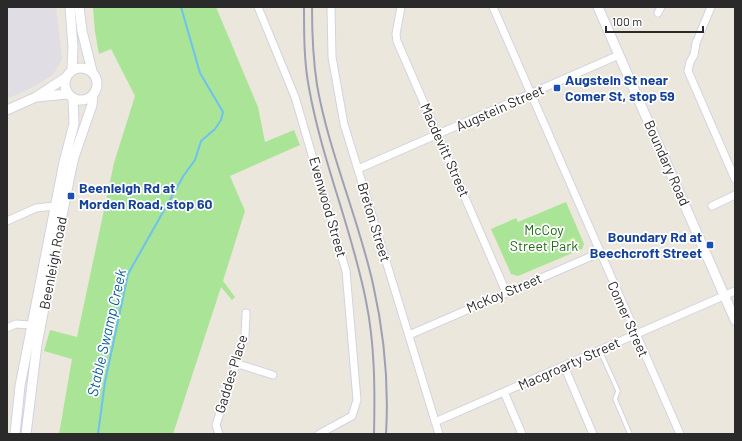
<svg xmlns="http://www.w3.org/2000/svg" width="742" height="441" viewBox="0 0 742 441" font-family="Barlow,sans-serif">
	<rect width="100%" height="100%" fill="#ece7dc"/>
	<!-- industrial -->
	<path fill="#e0dde5" d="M7,7H56L62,59L53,75L33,87L7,99Z"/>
	<!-- green -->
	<path fill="#aae497" d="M93,7H216L258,107L265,142L294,130L300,145L230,176L245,211L223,281L235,297L232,300L221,287L173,434H59L72,359L44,351L50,330L77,337L114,163L135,96L111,49L99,54L95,32Z
		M566,202L584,244L582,249L518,276L511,274L491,229L516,218L518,222Z"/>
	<!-- pitch -->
	<path fill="#beec93" d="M574,236L577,243L567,247L565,241Z"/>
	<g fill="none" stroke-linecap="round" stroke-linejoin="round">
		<!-- stream -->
		<path stroke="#6dc2f1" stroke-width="2" d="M98,434L105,382L128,274L184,175L195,160L201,141L215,129L221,120L223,112L200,73L181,7"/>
		<!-- service casing -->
		<g stroke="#d1d3e3" stroke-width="5.5">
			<path id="service" d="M600,351L618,391L615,399L630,434"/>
		</g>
		<!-- minor casing -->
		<g stroke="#d1d3e3" stroke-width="9">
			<path id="minor" d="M258,7L295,97L346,271L357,400L352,416L319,434
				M331,7L332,57L344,124L439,434
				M401,7L396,34L397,41L506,292
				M493,7L680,434
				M711,7L696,43L694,55L690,62L688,71L735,179
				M658,13L661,7
				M358,169L619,55
				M712,206L735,195
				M7,221L36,208L55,206
				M7,328L16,324L32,325
				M409,335L599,253
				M235,363L273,375
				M564,366L593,434
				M504,392L522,434
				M435,422L735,291
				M219,434L216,425L245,336L246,313"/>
		</g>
		<!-- secondary casing -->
		<g stroke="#d1d3e3" stroke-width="11">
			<path id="secondary" d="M70,7L73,47L72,70
				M79,7L82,31L92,71
				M598,7L735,320
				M65 84a16 16 0 1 1 32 0a16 16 0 1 1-32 0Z
				M36,97L68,94
				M7,110L36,97L65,78
				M15,434L20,386L64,162L74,124L73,98
				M26,434L37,344L69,180L74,157L92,105L93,96"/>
		</g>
		<!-- service -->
		<use href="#service" stroke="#fff" stroke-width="3.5"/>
		<!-- minor -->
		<use href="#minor" stroke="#fff" stroke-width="7"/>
		<!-- secondary -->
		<use href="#secondary" stroke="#fff" stroke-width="9"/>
		<!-- rail -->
		<path stroke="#9ea0b5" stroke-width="2" d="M304,7C304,34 304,62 309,88C322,161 352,229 366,301C375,345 375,390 374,434
			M312,7C312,33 313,59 317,85C329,153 358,217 373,284C384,333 389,384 386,434"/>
	</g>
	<!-- markers -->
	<g fill="#1a4fb4" stroke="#fff" stroke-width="1.5">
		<rect x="553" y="84" width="8" height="8" rx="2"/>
		<rect x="67" y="192" width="8" height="8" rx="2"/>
		<rect x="706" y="241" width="8" height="8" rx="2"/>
	</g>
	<g text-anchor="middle" stroke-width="3.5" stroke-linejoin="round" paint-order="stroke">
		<!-- transit labels -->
		<g font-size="14" font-weight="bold" fill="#164399" stroke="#fff" text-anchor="start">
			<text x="565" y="85">Augstein St near<tspan x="565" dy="16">Comer St, stop 59</tspan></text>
			<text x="79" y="193">Beenleigh Rd at<tspan x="79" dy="16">Morden Road, stop 60</tspan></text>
			<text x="702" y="242" text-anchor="end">Boundary Rd at<tspan x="702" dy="16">Beechcroft Street</tspan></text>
		</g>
		<!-- street labels -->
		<g font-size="14" fill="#2a2a2a" stroke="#fff">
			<text transform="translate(500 108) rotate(-24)" y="5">Augstein Street</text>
			<text transform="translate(445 150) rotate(66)" y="5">Macdevitt Street</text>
			<text transform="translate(667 163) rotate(66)" y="5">Boundary Road</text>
			<text transform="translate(328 207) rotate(74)" y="5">Evenwood Street</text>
			<text transform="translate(374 222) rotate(73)" y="5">Breton Street</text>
			<text transform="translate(53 263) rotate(-79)" y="5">Beenleigh Road</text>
			<text transform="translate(504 293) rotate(-23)" y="5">McKoy Street</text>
			<text transform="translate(628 319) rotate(66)" y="5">Comer Street</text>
			<text transform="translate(569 364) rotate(-24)" y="5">Macgroarty Street</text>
			<text transform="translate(231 374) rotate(-73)" y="5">Gaddes Place</text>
		</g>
		<!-- park labels -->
		<g font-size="14" fill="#226919" stroke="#fff">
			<text x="544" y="235">McCoy<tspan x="544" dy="16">Street Park</tspan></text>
		</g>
		<!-- water labels -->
		<g font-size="15" font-style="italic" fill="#0b5e9d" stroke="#fff">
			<text transform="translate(107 333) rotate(-77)" y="5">Stable Swamp Creek</text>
		</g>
	</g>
	<!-- border -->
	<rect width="742" height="441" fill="none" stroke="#2a2a2a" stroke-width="16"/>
	<!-- scale -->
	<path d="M606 26v6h97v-6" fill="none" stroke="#2a2a2a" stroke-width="2"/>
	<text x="612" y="26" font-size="12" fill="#2a2a2a" stroke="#ffffff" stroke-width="3" paint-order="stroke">100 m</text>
</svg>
